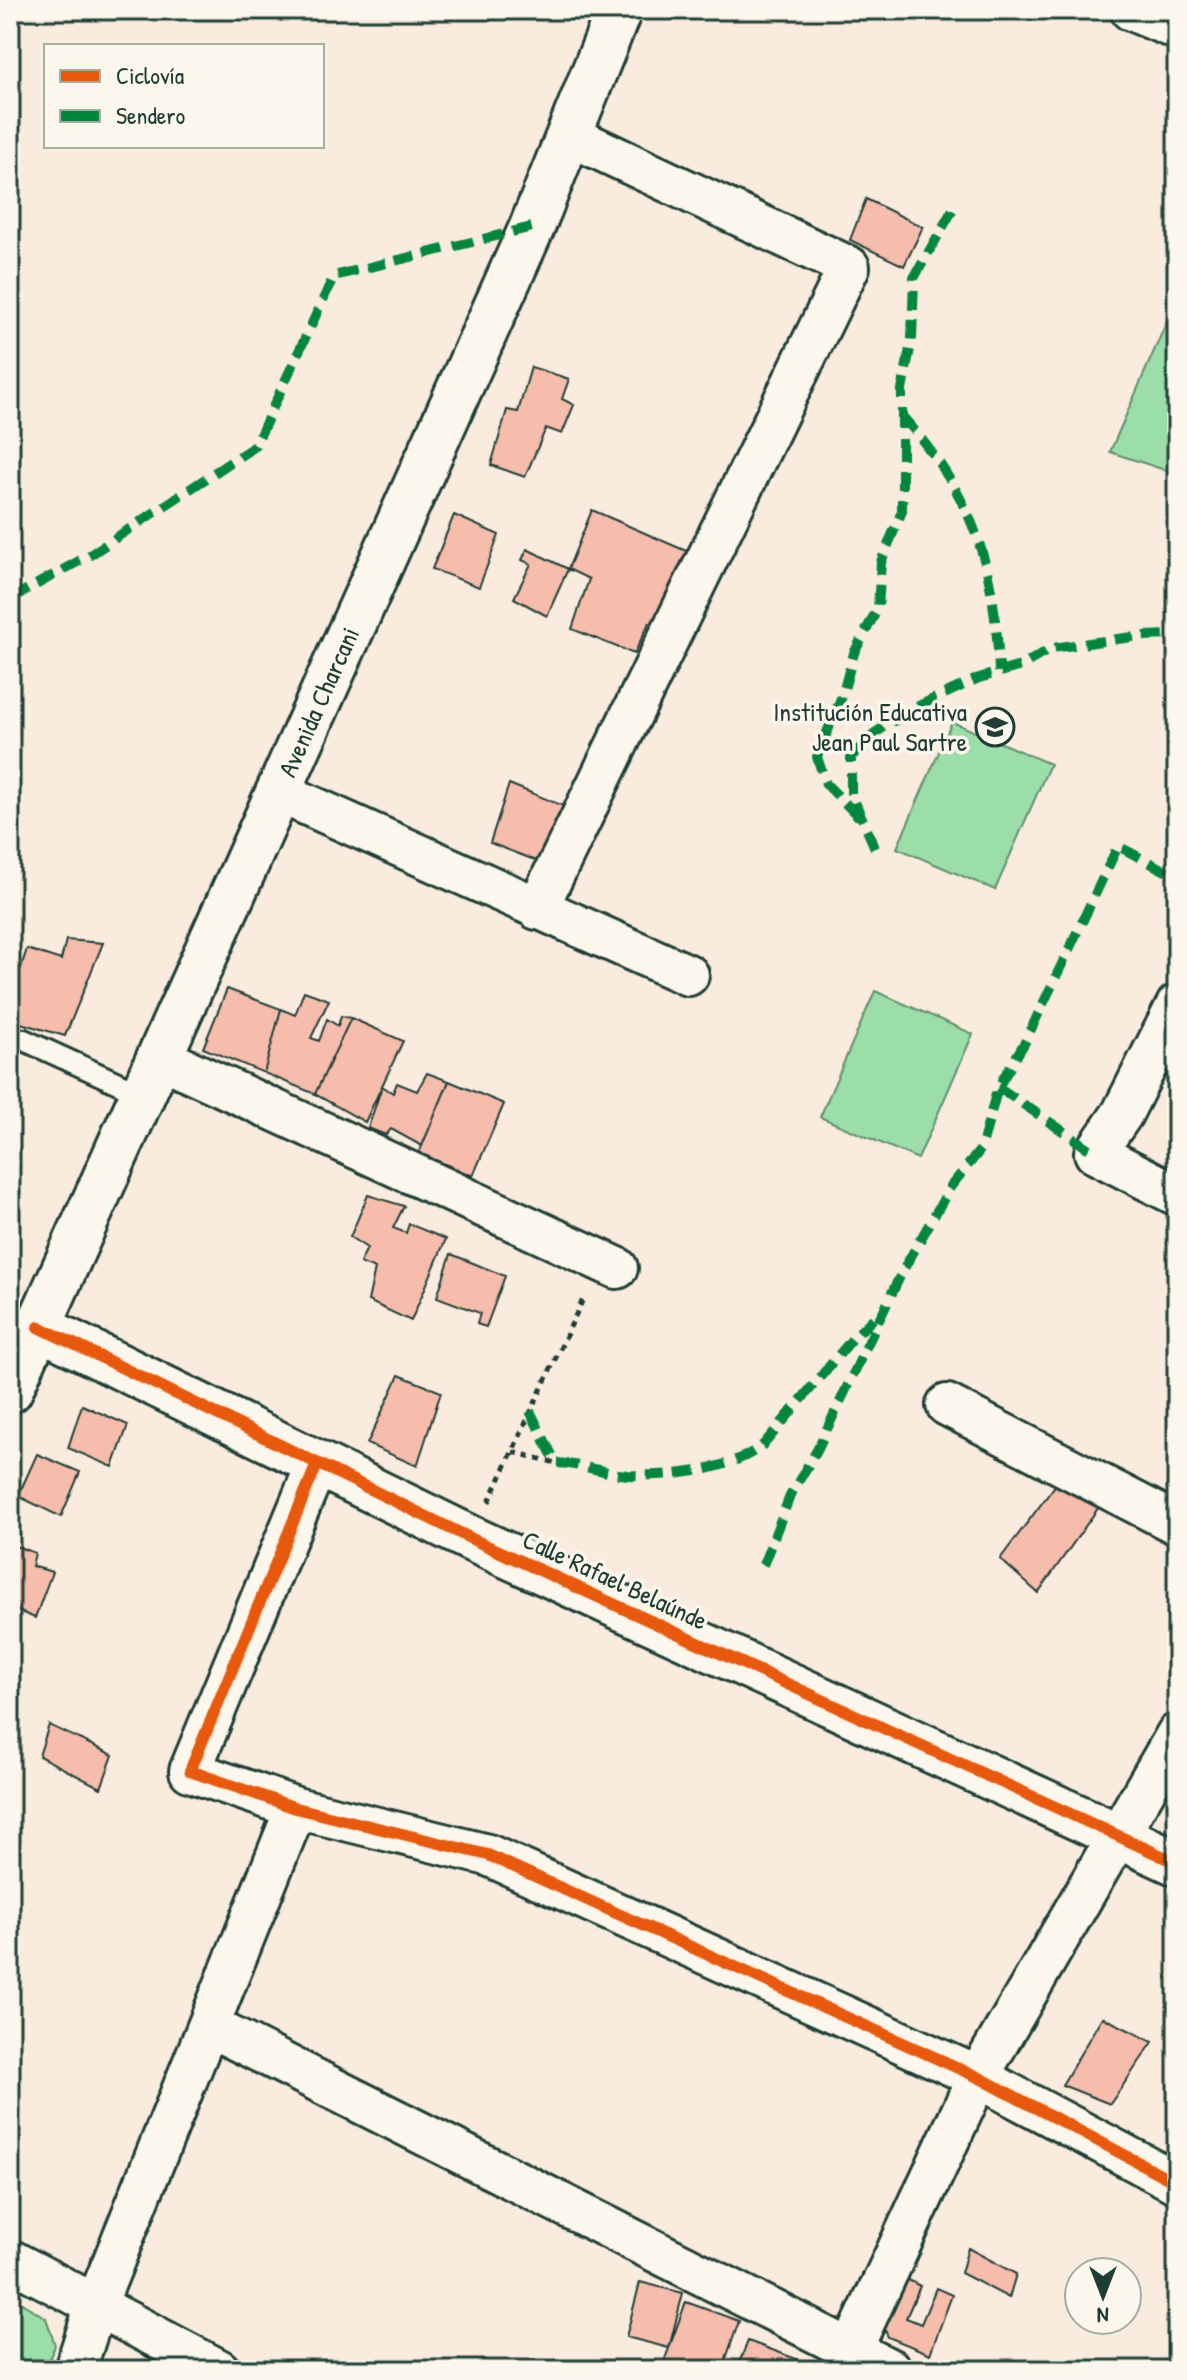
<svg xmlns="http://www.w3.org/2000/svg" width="1187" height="2380" viewBox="0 0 1187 2380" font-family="'Patrick Hand',sans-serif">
	<rect width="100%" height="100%" fill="#faebdf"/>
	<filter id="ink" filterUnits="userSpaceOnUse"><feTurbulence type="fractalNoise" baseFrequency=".0125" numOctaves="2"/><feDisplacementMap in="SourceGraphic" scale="16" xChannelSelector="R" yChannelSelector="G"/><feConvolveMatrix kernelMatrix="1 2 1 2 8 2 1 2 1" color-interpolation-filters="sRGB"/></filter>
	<g filter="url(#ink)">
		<!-- green -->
		<path fill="#9cdea9" stroke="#5e8e6e" stroke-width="2" d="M1167,321L1177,325V474L1110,452Z
			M952,722L1050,764L995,890L897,848Z
			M875,991L973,1034L918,1159L820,1117Z
			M10,2296L46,2318L55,2345L45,2370H10Z"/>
		<!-- building -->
		<path fill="#f6bdad" stroke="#1f3d34" stroke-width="2" d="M866,199L923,227L904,266L850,240Z
			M531,367L569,379L562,399L574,405L562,434L546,428L525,477L491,465L507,410L518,412Z
			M592,510L700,557L663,629L649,623L634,654L572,629L589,579L568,569Z
			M454,515L499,535L479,587L432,569Z
			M527,549L568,569L547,616L514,598L531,564L522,560Z
			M509,784L566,807L542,863L490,843Z
			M66,940L103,943L65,1036L10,1020V1001L27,949L61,960Z
			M227,989L281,1009L264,1073L203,1048Z
			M304,991L329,1000L311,1038L319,1041L327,1019L338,1026L341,1016L351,1018L315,1094L264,1073L281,1009L295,1015Z
			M351,1018L403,1041L365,1122L315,1094Z
			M427,1073L449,1081L422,1146L391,1129L386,1135L368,1128L382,1086L393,1093L397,1083L417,1091Z
			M449,1081L504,1104L473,1176L419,1153Z
			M368,1195L404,1206L393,1228L406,1233L409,1224L446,1239L411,1321L368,1301L375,1269L360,1263L367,1248L350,1237Z
			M451,1254L505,1276L486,1327L477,1324L480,1313L437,1297Z
			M399,1375L441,1392L417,1466L367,1444Z
			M82,1405L128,1425L113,1467L68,1448Z
			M37,1454L80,1472L61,1517L18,1496Z
			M1057,1483L1101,1504L1038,1593L1000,1559Z
			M10,1544L35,1553L32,1566L52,1572L35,1618L10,1608Z
			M49,1725L113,1755L101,1788L39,1756Z
			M1177,1784V1809L1167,1805Z
			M1102,2017L1153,2042L1110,2104L1062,2085Z
			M968,2248L1016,2274L1009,2298L961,2273Z
			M901,2276L920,2286L906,2318L921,2324L936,2288L952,2295L930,2354L888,2337L884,2328Z
			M640,2282L683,2293L669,2348L626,2337Z
			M686,2302L739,2321L722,2370H661Z
			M748,2341L802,2361L799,2370H736Z"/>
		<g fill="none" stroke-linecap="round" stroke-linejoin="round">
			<!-- service casing -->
			<g stroke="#1f3d34" stroke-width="26">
				<path id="service" d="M10,1039L24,1040L142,1094"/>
			</g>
			<!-- minor casing -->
			<g stroke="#1f3d34" stroke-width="46">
				<path id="minor" d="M1131,10L1177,29
					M279,792L688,975
					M537,909L849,267L571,136
					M1177,1005L1122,1114L1095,1153L1177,1195
					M159,1057L617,1268
					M947,1405L1177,1524
					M317,1464L190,1771L296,1808L488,1855L978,2077L1177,2183
					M209,2026L891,2370
					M10,2260L219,2370
					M75,2370L96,2305L296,1808
					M842,2370L978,2077L1177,1734"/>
			</g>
			<!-- tertiary casing -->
			<g stroke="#1f3d34" stroke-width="50">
				<path id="tertiary" d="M39,1327L472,1539L1177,1863"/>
			</g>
			<!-- secondary casing -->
			<g stroke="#1f3d34" stroke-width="50">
				<g id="secondary">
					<path id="s1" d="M10,1390L532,227L619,10"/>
				</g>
			</g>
			<!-- path -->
			<path stroke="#1f3d34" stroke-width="5" stroke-dasharray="6 6" stroke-linecap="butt" d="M513,1452L556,1463
				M489,1502L584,1297"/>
			<!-- service -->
			<use href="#service" stroke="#fbf7ec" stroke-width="20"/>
			<!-- minor -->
			<use href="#minor" stroke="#fbf7ec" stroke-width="40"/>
			<!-- tertiary -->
			<use href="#tertiary" stroke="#fbf7ec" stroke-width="44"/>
			<!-- secondary -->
			<use href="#secondary" stroke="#fbf7ec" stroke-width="44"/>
			<!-- quiet -->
			<path stroke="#00873e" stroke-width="10" stroke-dasharray="20 10" stroke-linecap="butt" d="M902,416C974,497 995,565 999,672
				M10,599L90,555L255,446L334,276L532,227
				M859,817L826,784L817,757L842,696L854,653L878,608L881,562L902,511V390L912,338L914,278L957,202
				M875,848L851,793V757L875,733L914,708L979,678L1021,666L1052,648L1140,636L1177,635
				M998,1087L1095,1153
				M530,1411L556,1463C580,1464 604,1473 628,1475C670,1477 732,1471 764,1444L853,1338L878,1314
				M763,1565L790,1496L817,1450L902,1272L951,1186L981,1149L998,1087L1025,1042L1118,846L1177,877"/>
			<!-- cycleway casing -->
			<g stroke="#fbf7ec" stroke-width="17">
				<path id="cycleway" d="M39,1327L472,1539L1177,1863
					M317,1464L190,1771L296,1808L488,1855L978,2077L1177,2183"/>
			</g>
			<!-- cycleway -->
			<use href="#cycleway" stroke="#e8590c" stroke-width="12"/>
		</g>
	</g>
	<!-- icons -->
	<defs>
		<g id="school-ring" transform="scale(2)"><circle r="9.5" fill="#fbf7ec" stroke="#1f3d34" stroke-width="1.5"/><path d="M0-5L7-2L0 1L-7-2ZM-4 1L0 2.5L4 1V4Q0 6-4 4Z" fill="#1f3d34"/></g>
	</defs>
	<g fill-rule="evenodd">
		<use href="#school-ring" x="995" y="727"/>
	</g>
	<g text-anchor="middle" stroke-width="7" stroke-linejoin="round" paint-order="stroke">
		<!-- street labels -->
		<g font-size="26" fill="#1f3d34" stroke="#fbf7ec">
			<text dy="9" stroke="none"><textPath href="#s1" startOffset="754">Avenida Charcani</textPath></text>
			<text transform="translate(615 1580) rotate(25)" y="9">Calle Rafael Belaúnde</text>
		</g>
		<!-- poi labels -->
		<g font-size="26" fill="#1f3d34" stroke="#fbf7ec" text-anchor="end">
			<text x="967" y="721">Institución Educativa<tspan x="967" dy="30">Jean Paul Sartre</tspan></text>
		</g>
	</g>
	<!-- margin -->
	<rect width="1187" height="2380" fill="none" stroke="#fbf7ec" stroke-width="40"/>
	<rect x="20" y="20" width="1147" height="2340" fill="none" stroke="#1f3d34" stroke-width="3" filter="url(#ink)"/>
	<!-- legend -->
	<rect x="44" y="44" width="280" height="104" fill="#fbf7ec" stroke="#a3ada2" stroke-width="2"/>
	<rect x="60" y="70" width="40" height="12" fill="#e8590c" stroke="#a3ada2" stroke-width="2"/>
	<text x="116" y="84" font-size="24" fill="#1f3d34">Ciclovía</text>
	<rect x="60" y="110" width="40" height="12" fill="#00873e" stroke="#a3ada2" stroke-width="2"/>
	<text x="116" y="124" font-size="24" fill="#1f3d34">Sendero</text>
	<!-- north arrow -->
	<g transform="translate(1103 2296) rotate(180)"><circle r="38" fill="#fbf7ec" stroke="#a3ada2" stroke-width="2"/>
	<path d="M0-6L14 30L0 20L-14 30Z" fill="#1f3d34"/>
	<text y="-12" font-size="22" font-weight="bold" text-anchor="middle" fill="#1f3d34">N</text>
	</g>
</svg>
